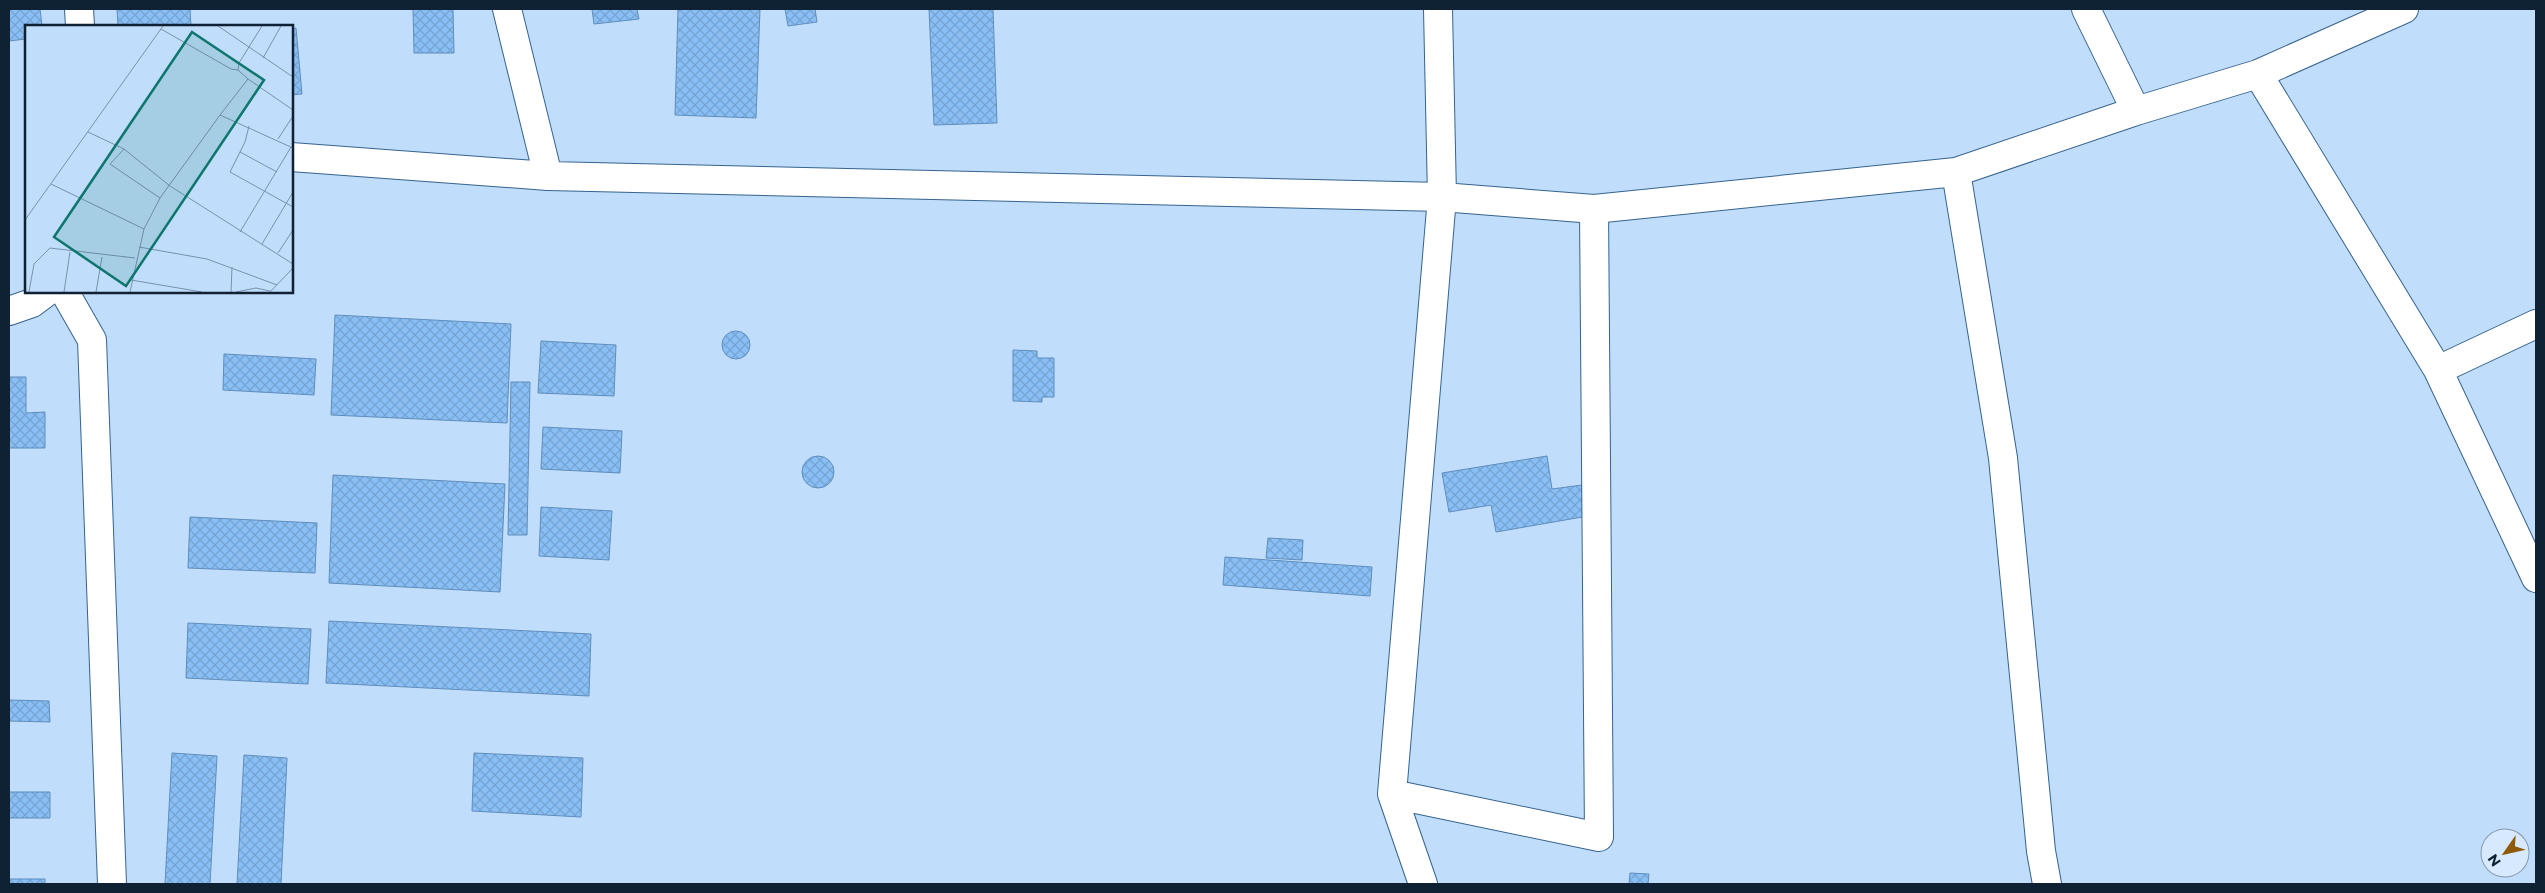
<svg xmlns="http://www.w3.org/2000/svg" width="2545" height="893" viewBox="0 0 2545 893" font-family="Montserrat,sans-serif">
	<defs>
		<pattern id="building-cross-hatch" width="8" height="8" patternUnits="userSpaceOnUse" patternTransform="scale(1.25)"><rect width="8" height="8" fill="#89bff5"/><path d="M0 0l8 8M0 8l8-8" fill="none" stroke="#75a4d3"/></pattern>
	</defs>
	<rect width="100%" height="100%" fill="#c0ddfb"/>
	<!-- building -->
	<path fill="url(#building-cross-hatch)" stroke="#5f8dbc" d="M9,9H40L42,26H26V39L9,41Z
		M117,9H190L191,26H118Z
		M413,9H453L454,53H414Z
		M592,9H637L639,19L594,24Z
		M678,9H760L756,118L675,115Z
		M785,9H815L817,22L788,26Z
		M929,9H993L997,123L934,125Z
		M296,28L302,94L291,95V29Z
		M335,315L511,324L507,423L331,415Z
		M722 345a14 14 0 1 1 28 0a14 14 0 1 1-28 0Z
		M541,341L616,345L614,396L538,393Z
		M1013,350L1037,351V358H1054V397H1042V402L1013,401Z
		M224,354L316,359L314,395L223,390Z
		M9,377H26V413L45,412V448H9Z
		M511,382H530L527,535H508Z
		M543,427L622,431L620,473L541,469Z
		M1547,456L1552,489L1582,485L1588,516L1496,532L1491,505L1449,512L1442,473Z
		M802 472a16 16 0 1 1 32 0a16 16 0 1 1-32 0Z
		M333,475L505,484L500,592L329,583Z
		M541,507L612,511L609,560L539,556Z
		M190,517L317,523L315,573L188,568Z
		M1268,538L1303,540L1302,560L1266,558Z
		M1225,557L1372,567L1370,596L1223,585Z
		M329,621L591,634L589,696L326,683Z
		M188,623L311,629L308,684L186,678Z
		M9,700L49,701L50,722L9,721Z
		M172,753L217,756L210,884H165Z
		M474,753L583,758L581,817L472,811Z
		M244,755L287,758L281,884H237Z
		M9,792H50V818H9Z
		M1630,873L1649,874L1648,884H1629Z
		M9,879H45V884H9Z"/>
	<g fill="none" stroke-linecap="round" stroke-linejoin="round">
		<!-- street casing -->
		<g stroke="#36638f" stroke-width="30">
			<path id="street" d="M79,9L80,26
				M507,9L548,176L1442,197L1594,209L1956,172L2136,111L2258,74L2404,9
				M2086,9L2136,111
				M2258,74L2438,370L2536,578
				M291,157L548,176
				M1956,172L2003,458L2041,851L2047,884
				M64,291L92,340L112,884
				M9,311L32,303L48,291
				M2438,370L2536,324
				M1392,794L1599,837L1594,209
				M1423,884L1392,794L1442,197L1438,9"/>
		</g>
		<!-- street -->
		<use href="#street" stroke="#fff" stroke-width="28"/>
	</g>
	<!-- overview -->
	<g transform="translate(25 25)">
		<rect width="268" height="268" fill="#c0ddfb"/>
		<path fill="none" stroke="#7992ab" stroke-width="1" d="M193,1L268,52M136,4L206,44L213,45M238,33L256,1M223,54L268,85M195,90L223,54L213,45L214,38L237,1M224,101L220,117L205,147L268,182M63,107L99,124L145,161L268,239M253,114L268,91M99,124L85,139L135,173M215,127L252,147M26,159L119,204M0,195L138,1M215,207L266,122M237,219L268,167M114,222L182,234L252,260M253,228L268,205M106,255L177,267M4,267L9,239L25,223L110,233M39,267L45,227M71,267L77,232M105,267L119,204L135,173L195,90L268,123M206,267L207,242M211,267L231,263L245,266M245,267L268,243"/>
		<path fill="#0f766e" fill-opacity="0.15" stroke="#0f766e" stroke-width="2.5" d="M167,7L239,55L101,261L29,212Z"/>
		<rect width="268" height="268" fill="none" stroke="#0f2234" stroke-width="2.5"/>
	</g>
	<!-- border -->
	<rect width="2545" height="893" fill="none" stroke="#0f2234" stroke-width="20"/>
	<!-- north arrow -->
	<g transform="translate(2505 853) rotate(236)"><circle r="24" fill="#d6e9fe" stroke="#8699ad"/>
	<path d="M0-4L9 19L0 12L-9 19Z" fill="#8f5b0b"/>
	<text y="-8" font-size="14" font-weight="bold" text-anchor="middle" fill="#0f2234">N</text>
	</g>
</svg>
